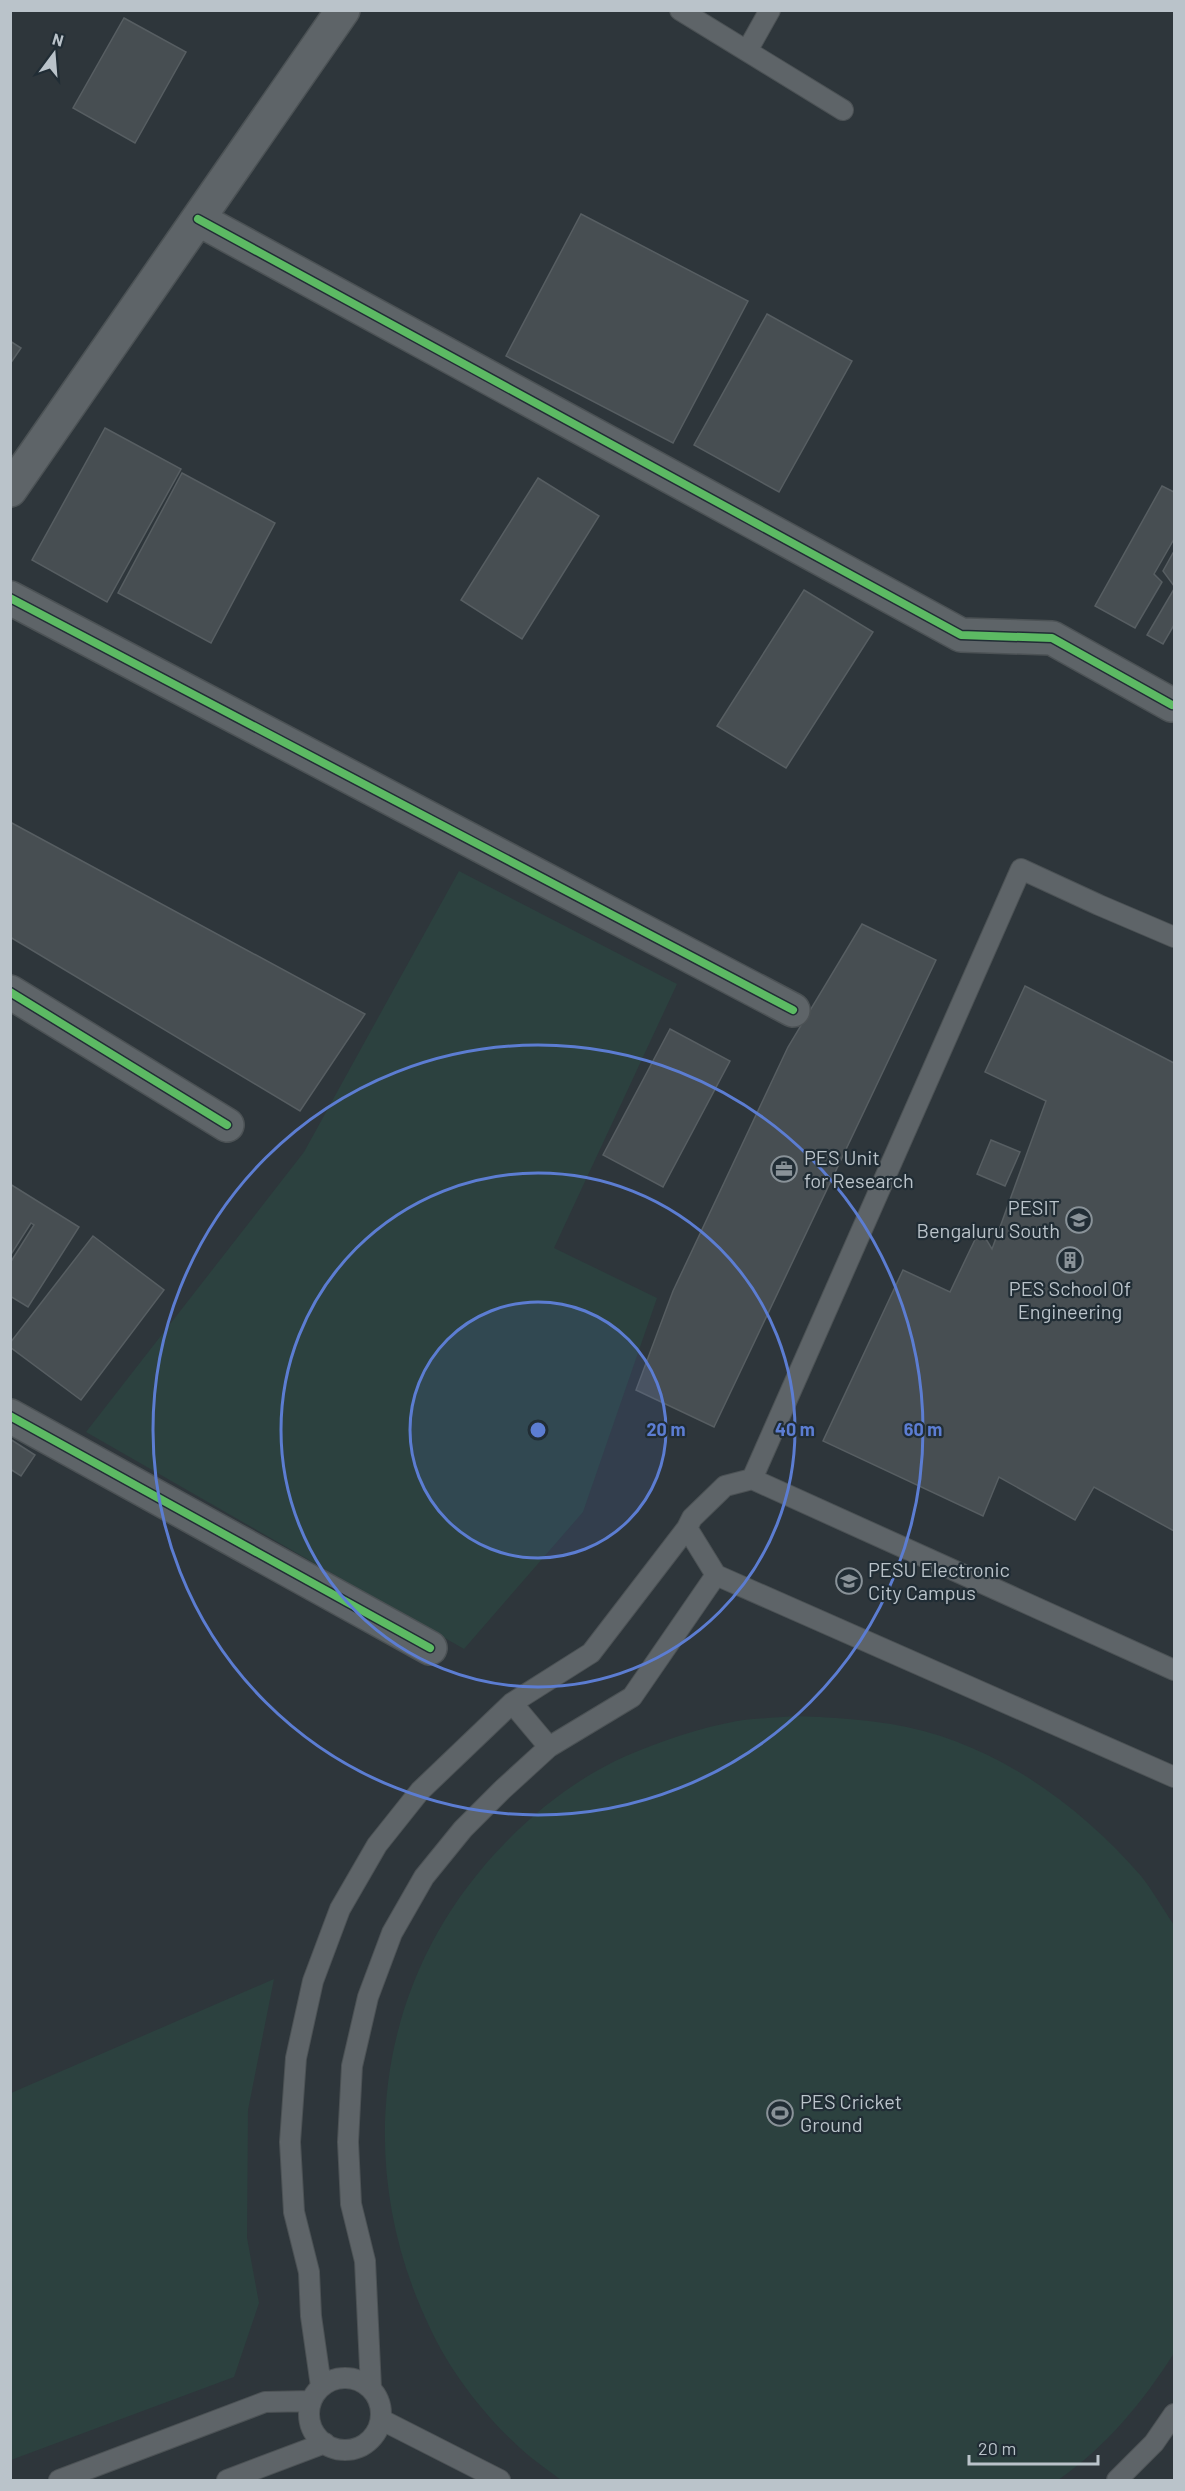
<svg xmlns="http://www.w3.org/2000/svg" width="1185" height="2491" viewBox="0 0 1185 2491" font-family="Barlow,sans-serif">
	<rect width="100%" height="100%" fill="#2e363b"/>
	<!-- green -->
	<path fill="#2c413f" d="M459,871L677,984L554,1248L657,1298L583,1512L464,1649L86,1432L304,1152Z
		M795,1716C827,1717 859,1719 891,1724C990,1740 1077,1802 1141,1876C1153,1891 1163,1909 1174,1925V2353C1143,2402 1106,2447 1058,2480H561C548,2470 533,2460 520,2448C485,2416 451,2373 431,2330C350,2164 376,1974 506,1842C540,1807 581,1776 626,1756C661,1741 699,1728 737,1721C756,1718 776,1718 795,1716Z
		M274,1979L248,2110L247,2238L259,2303L234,2377L11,2460V2093Z"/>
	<!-- building -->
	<path fill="#474e52" stroke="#575e62" stroke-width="1.5" d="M124,18L186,52L135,143L73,108Z
		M581,214L748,301L673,443L506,356Z
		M767,314L852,361L779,492L694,445Z
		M10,341L21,348L10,364Z
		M105,428L181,469L107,602L32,560Z
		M182,473L275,523L211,643L118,593Z
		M538,478L599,516L522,639L461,600Z
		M1162,486L1174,492V539L1154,574L1162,582L1135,628L1095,606Z
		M1173,553L1174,554V586L1163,571Z
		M1174,589V625L1163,644L1147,635Z
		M804,590L873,632L786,768L717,726Z
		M10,822L365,1014L300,1111L10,937Z
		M862,924L936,960L714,1427L636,1390L673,1291L788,1047Z
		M1025,986L1174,1063V1531L1094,1487L1075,1520L999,1477L983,1516L823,1441L903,1270L950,1292L980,1229L992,1249L1046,1101L985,1072Z
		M670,1029L730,1061L663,1187L603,1155Z
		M991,1140L1020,1152L1005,1186L977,1174Z
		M10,1184L79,1227L28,1307L10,1296V1263L34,1225L31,1223L10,1256Z
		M93,1236L164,1290L81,1400L10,1347V1343Z
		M10,1439L35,1455L21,1476L10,1469Z"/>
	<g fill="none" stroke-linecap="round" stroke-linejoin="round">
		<!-- lane casing -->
		<g stroke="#4c5255" stroke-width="22">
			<path id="lane" d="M680,10L843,110
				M747,51L770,10
				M752,1479L1021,869L1099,905L1174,937
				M687,1528L716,1575
				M512,1703L549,1747
				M309 2414a36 36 0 1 1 72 0a36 36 0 1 1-72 0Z
				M321,2386L311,2316L309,2272L294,2212L290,2142L296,2058L313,1981L340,1909L377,1845L420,1791L512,1703L591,1653L687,1528L692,1518L725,1486L752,1479L1174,1670
				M371,2388L365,2261L351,2204L348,2142L352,2066L368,1997L392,1933L424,1877L463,1829L502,1790L549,1747L632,1697L716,1575L1174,1777
				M382,2420L500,2480
				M59,2480L265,2402L311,2401
				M227,2480L325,2443
				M1117,2480L1154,2443L1174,2414"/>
		</g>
		<!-- street casing -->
		<g stroke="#4c5255" stroke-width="36">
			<path id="street" d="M198,219L961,635L1052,638L1172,705
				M10,490L343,10
				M10,598L793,1010
				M10,992L227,1125
				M10,1416L430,1648"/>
		</g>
		<!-- lane -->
		<use href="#lane" stroke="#5e6468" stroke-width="20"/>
		<!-- street -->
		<use href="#street" stroke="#5e6468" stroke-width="33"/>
		<!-- cycleway casing -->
		<g stroke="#212d35" stroke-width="11">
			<path id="cycleway" d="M198,219L961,635L1052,638L1172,705
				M10,598L793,1010
				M10,992L227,1125
				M10,1416L430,1648"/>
		</g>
		<!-- cycleway -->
		<use href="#cycleway" stroke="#5cba63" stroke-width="8"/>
	</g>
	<!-- distance rings -->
	<circle cx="538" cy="1430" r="128" fill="#5c7dd2" fill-opacity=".12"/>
	<g fill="none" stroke="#5c7dd2" stroke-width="3">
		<circle cx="538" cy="1430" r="128"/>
		<circle cx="538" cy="1430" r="257"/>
		<circle cx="538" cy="1430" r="385"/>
	</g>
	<!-- icons -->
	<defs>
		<g id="office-ring" transform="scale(1.35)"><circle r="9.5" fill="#212d35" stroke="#899298" stroke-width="1.5"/><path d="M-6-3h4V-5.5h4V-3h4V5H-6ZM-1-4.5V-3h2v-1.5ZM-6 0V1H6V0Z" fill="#899298"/></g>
		<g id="university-ring" transform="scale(1.35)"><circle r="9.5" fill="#212d35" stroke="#899298" stroke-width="1.5"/><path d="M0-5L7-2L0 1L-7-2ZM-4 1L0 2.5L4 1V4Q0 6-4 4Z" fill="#899298"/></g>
		<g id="building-ring" transform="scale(1.35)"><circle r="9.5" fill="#212d35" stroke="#899298" stroke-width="1.5"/><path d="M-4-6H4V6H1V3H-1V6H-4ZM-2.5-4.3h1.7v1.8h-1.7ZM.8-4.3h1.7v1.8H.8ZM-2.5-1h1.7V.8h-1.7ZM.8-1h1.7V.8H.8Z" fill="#899298"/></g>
		<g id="stadium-ring" transform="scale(1.35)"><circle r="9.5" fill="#212d35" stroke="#899298" stroke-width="1.5"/><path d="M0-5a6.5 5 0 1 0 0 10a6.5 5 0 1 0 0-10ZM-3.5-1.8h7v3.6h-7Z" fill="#899298"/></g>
	</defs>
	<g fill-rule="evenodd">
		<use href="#office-ring" x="784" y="1169"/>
		<use href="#university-ring" x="1079" y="1220"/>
		<use href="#building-ring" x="1070" y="1260"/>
		<use href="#university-ring" x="849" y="1581"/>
		<use href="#stadium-ring" x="780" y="2113"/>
	</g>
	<g text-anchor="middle" stroke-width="4.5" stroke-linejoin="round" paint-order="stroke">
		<!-- poi labels -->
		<g font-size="20" fill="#bac3ca" stroke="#212d35" text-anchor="start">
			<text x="804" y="1165">PES Unit<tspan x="804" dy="23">for Research</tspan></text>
			<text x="1060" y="1215" text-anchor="end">PESIT<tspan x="1060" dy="23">Bengaluru South</tspan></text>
			<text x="1070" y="1296" text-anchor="middle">PES School Of<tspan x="1070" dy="23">Engineering</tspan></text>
			<text x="868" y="1577">PESU Electronic<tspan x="868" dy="23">City Campus</tspan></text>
			<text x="800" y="2109">PES Cricket<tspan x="800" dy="23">Ground</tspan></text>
		</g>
	</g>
	<circle cx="538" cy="1430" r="9" fill="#5c7dd2" stroke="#212d35" stroke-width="3"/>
	<g font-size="18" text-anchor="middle" font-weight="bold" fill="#5c7dd2" stroke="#212d35" stroke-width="4.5" stroke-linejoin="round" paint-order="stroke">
		<text x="666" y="1436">20 m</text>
		<text x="795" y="1436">40 m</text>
		<text x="923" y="1436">60 m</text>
	</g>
	<!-- border -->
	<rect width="1185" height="2491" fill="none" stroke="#bac3ca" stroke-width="24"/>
	<!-- north arrow -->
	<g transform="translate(54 54) rotate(16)" stroke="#212d35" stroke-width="4.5" paint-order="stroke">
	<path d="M0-4.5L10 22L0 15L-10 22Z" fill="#bac3ca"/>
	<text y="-9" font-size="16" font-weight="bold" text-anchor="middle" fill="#bac3ca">N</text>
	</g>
	<!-- scale -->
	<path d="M969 2455v9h129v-9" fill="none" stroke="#bac3ca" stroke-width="3"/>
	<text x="978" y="2455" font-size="18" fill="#bac3ca" stroke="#212d35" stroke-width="4.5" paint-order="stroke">20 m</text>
</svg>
